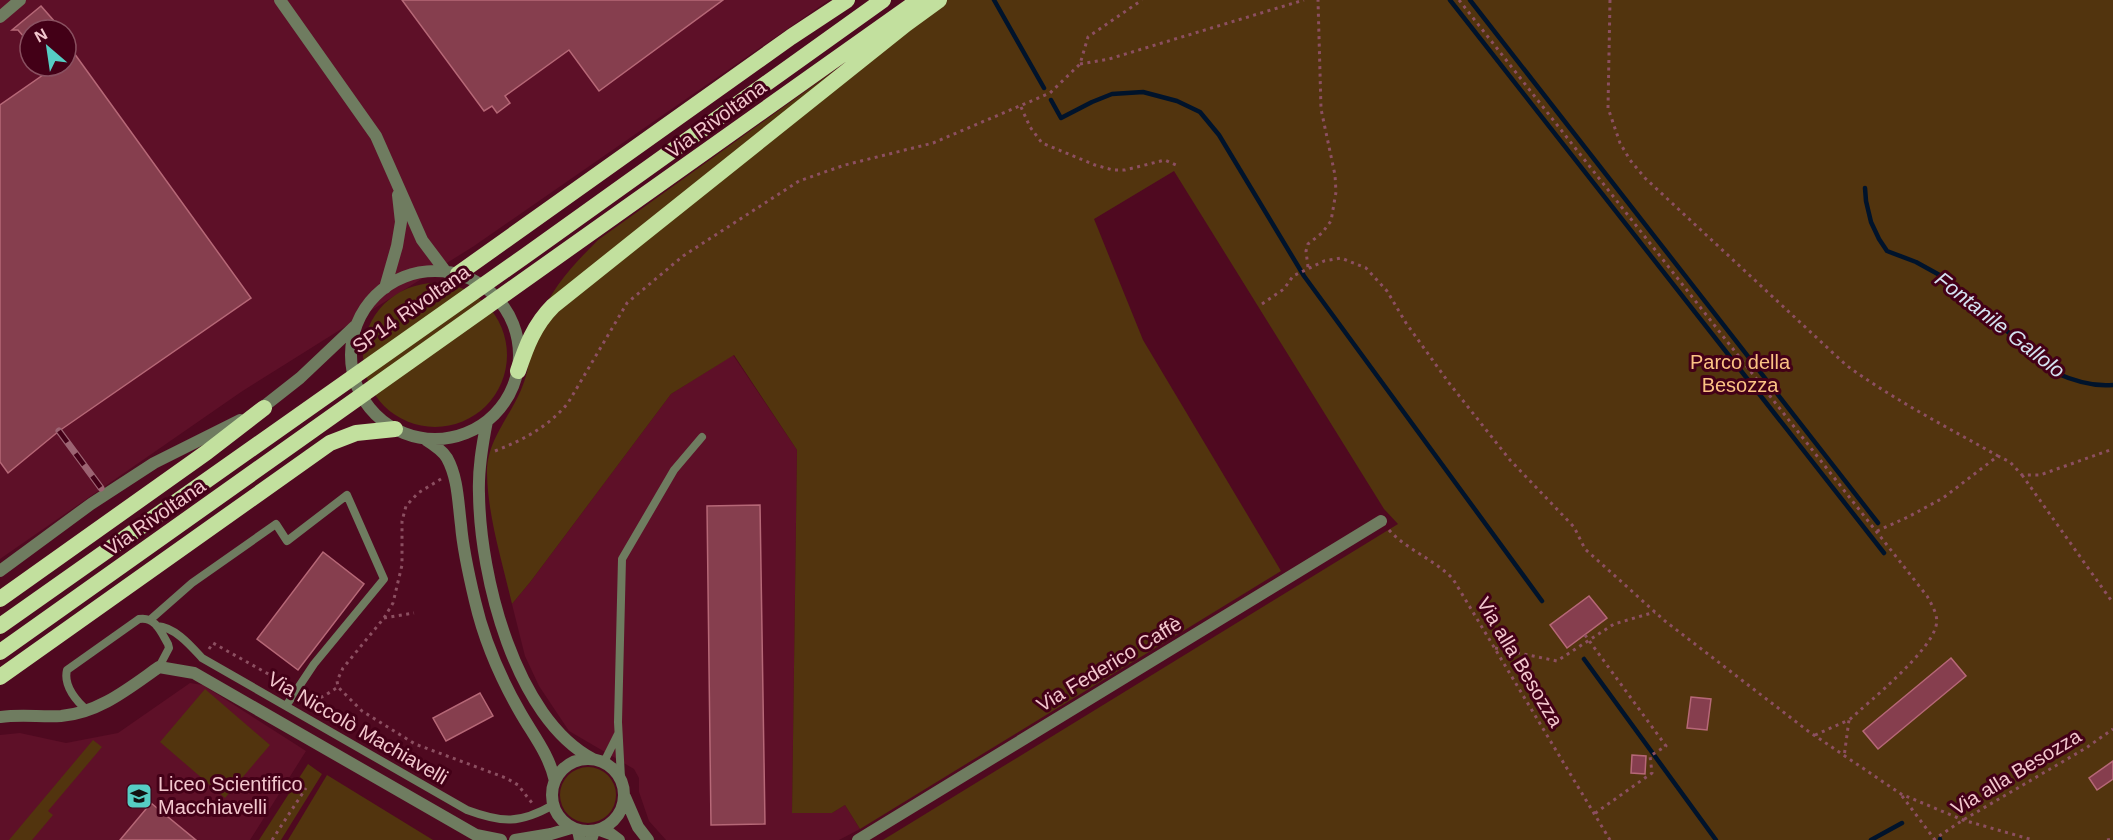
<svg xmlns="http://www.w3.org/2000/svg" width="2113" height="840" viewBox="0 0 2113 840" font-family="Arial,sans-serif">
	<rect width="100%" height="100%" fill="#4f0920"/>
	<!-- built -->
	<path fill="#5e1028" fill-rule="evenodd" d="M0,0H829L474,246L241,392L0,559ZM30,30H66V66H30Z
		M733,355L797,450L792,813H832L845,805L860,829L839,840H666L649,821L639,792V778L634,769L569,731L539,686L525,656L512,604L531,581L671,394Z
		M190,683L203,685L306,751L250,840H0V735L20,733L66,743L118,733Z"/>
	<!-- green -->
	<path fill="#52340e" d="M933,0H2113V840H883L1398,524L1384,509L1174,171L1094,219L1143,340L1281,571L860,829L845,805L832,813H792L797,450L734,355L671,394L531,581L512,604C502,561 488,517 487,474C486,442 509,418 521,390C531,368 530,342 539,320C551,288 575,263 598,240Z
		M363 355a72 72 0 1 1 144 0a72 72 0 1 1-144 0Z
		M205,689L270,745L225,798L160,742Z
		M93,740L102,747L48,811L53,815L32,840H9Z
		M308,764L322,774L281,840H259Z
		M560 795a28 28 0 1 1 56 0a28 28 0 1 1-56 0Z
		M327,775L433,840H288Z"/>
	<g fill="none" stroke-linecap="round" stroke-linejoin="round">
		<!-- stream -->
		<path stroke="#00132b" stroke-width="4.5" d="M994,0L1044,88
			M1450,0L1884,553
			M1470,0L1878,523
			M1051,100L1061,118L1092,102L1112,94L1143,92L1177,101L1200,112L1219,135L1304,276L1542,601
			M1865,188L1866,201L1871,222L1879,239L1887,251L1916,262L1945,278L2056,373C2074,381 2093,387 2113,385
			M1584,659L1716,840
			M1940,839V840
			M1871,840L1902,823"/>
	</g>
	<!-- building -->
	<path fill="#863e4e" stroke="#b66877" stroke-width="1.5" d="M402,0H723L599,91L569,50L505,96L510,103L497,113L492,106L484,111Z
		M41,6L55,22L46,30H30V44L18,30H12Z
		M74,53L251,298L59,431L8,473L0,462V105L56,66H66V59Z
		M760,505L765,824L711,825L707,506Z
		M323,552L364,584L298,670L257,639Z
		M1589,596L1607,618L1567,648L1550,625Z
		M1951,658L1966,676L1878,749L1863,731Z
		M480,693L493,716L446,741L433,718Z
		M1691,697L1711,699L1707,730L1687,728Z
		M1632,755L1646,756L1645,774L1631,773Z
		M2113,761V779L2097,790L2089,778Z
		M151,803L196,840H120Z"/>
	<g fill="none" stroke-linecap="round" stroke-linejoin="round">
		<!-- path -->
		<path stroke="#8c4f61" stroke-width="3" stroke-dasharray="3 4.5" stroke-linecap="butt" d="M1459,0L1927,596C1932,605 1939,616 1936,626C1930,652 1870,701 1849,720
			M1610,0L1608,108L1620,143L1630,160L1645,178L1846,365C1894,400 1947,427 1998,456
			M1080,64L1109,59L1304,0
			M1021,107L1030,127L1042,143L1095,165L1113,170H1125L1165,160L1176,165
			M1308,267L1306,251L1308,244L1322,233L1331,221L1336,192L1335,175L1321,109L1318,0
			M1262,304L1284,289L1293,276L1324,261L1341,258L1366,268L1387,291L1406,323L1449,383L1510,460L1574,527L1585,549L1665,621L1808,731L1901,794L1963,820L2033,840
			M495,451C523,440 548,427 568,403L627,303L683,256L799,181L845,165L933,143L1050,93L1080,64L1088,37L1142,0
			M2022,475L2113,603
			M441,479L418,493L406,506L402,521V565L393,603L384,618L343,668L337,681L338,687L362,711L415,744L506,778L518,785L532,803
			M1389,530C1407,550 1434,559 1453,579L1610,840
			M1877,531L1908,517L1943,498L1998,456L2010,462L2022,475H2040L2113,449
			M384,618L414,613
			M1585,635L1666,746L1650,756L1652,773L1594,814
			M1495,648L1557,661L1614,624L1655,612
			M209,649L213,643L288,685
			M307,694L317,699L324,696L338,687
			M1815,735L1849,720L1844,757
			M1902,796L1935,840
			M272,840L306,788
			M1933,840L1963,820L2086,748L2113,729
			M2107,840L2113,839"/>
		<!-- service -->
		<path stroke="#6f7c60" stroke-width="8" d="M151,619L192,583L276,524L287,541L347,495L384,579L314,664L286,706
			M157,626C175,627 191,646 202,658L467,810C502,823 520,824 553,805
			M88,711C77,702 63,686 67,670L139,619C155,616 161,632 168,644L169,648L159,667
			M604,762L618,734
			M621,778L618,722L622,559L674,470L702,437"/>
		<!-- minor -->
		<path stroke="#6f7c60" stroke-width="12" d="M0,17L20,0
			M578,830L580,840
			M591,840L594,831
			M858,840L1381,521"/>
		<!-- tertiary -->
		<path stroke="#6f7c60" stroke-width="12" d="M280,0L376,136L422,240L446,272
			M351 355a84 84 0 1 1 168 0a84 84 0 1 1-168 0Z
			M385,288L397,246L401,222L398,195
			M258,411L300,378L355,326
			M487,421C482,446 478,469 479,494C480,576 515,718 593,759
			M426,440C434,445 442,450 447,458C458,478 458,502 461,525C463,550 469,576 475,601C484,640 500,677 520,712C533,735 549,754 555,781
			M0,571L91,504L154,463L240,420
			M0,717C20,714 40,717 61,716C99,713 129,688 159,667L194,673L476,835L501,840
			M552 795a36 36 0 1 1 72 0a36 36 0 1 1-72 0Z
			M625,797L638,827L648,840
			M600,830L611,834L619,840
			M515,840L551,834L571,828"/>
		<!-- trunk -->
		<path stroke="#c2e09e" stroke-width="16" d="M458,274L791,37L847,0
			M518,371C526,347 534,325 553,306L906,24L939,0
			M0,599L207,452L264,408
			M0,626L525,256L883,0
			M0,652L919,0
			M0,677L330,443L356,433L395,429"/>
		<!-- rail casing -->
		<g stroke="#9c6372" stroke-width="7">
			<path id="rail" d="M59,431L101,488"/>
		</g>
		<!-- rail -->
		<use href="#rail" stroke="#430017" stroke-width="4.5" stroke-dasharray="14" stroke-linecap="butt"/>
	</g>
	<!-- icons -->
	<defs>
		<g id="school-square" transform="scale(1.35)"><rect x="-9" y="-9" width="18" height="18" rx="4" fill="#56cec4" stroke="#430017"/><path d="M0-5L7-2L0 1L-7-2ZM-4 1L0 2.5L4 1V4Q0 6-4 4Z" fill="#111"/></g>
	</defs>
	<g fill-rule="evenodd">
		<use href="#school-square" x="139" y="796"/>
	</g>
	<g text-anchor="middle" stroke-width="6" stroke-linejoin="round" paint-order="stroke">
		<!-- street labels -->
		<g font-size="20" fill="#f3c7ce" stroke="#430017">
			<text transform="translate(716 119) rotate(-36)" y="7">Via Rivoltana</text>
			<text transform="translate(411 309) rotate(-35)" y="7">SP14 Rivoltana</text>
			<text transform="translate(155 517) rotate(-35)" y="7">Via Rivoltana</text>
			<text transform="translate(1520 662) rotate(59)" y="7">Via alla Besozza</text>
			<text transform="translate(1109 664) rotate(-31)" y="7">Via Federico Caffè</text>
			<text transform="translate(358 728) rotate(30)" y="7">Via Niccolò Machiavelli</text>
			<text transform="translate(2016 772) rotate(-31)" y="7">Via alla Besozza</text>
		</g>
		<!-- park labels -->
		<g font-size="20" fill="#fbc284" stroke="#430017">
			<text x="1740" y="369">Parco della<tspan x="1740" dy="23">Besozza</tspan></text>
		</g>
		<!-- poi labels -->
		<g font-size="20" fill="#f3c7ce" stroke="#430017" text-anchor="start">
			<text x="158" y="791">Liceo Scientifico<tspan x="158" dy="23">Macchiavelli</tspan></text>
		</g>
		<!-- water labels -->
		<g font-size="21" font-style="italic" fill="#d4e2f1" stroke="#430017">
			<text transform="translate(2000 325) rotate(38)" y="7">Fontanile Gallolo</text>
		</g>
	</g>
	<!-- north arrow -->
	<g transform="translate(48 48) rotate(331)"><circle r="28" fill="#430017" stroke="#895060" stroke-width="1.5"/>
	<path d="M0-4.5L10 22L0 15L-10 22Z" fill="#56cec4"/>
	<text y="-9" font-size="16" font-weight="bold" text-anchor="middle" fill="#f3c7ce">N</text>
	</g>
</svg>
